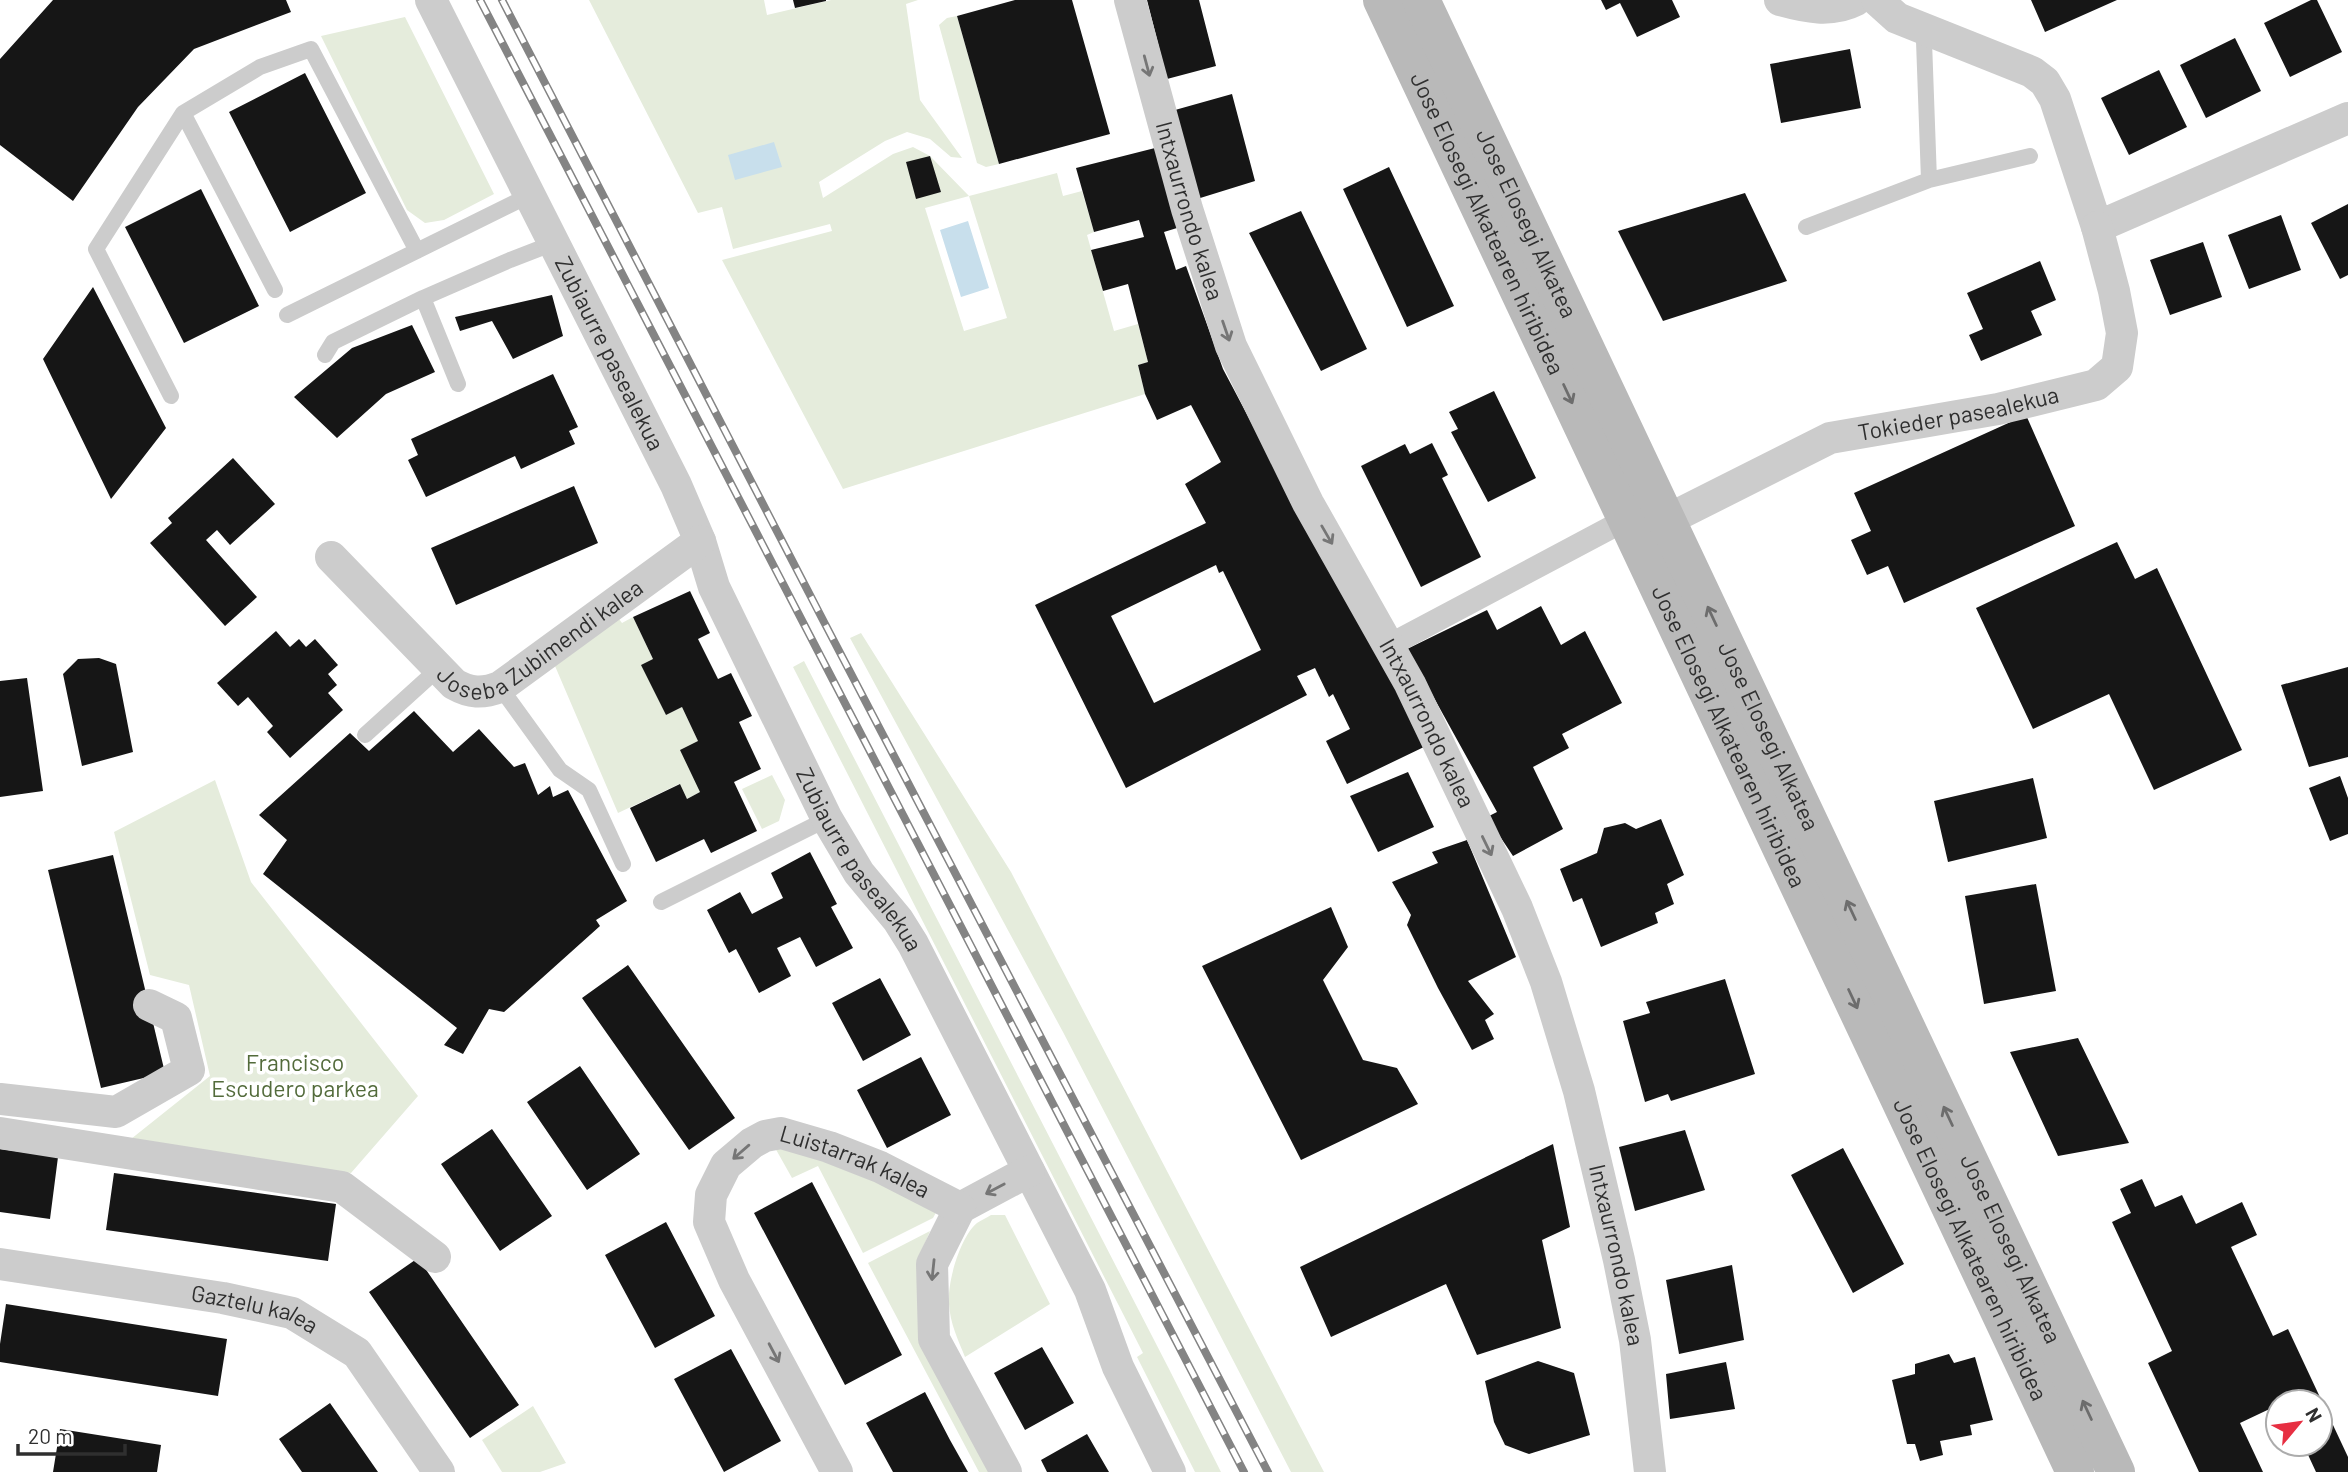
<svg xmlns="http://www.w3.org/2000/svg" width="2348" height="1472" viewBox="0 0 2348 1472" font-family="Barlow,sans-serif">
	<rect width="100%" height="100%" fill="#fff"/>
	<!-- green -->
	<path fill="#e5ecdc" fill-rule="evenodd" d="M589,0H764L767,15L831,0H918L906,4L920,100L962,158L951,157L930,139L907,132L885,141L819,182L823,198L893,154L913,147L930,156L969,196L1057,173L1063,196L1082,191L1094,232L1087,235L1114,331L1138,324L1148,362L1138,365L1145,394L843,489L722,260L832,231L830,224L733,249L722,207L698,213ZM969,196L1007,318L964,331L925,208Z
		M957,16L999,164L986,167L977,163L939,25L947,18Z
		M405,17L494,194L444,220L425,223L407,210L321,36Z
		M633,617L653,659L642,665L666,715L682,707L698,741L700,792L687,799L679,784L618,813L555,666L619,619L622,623Z
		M861,633L1011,872L1324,1472H1291L1063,1032L850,638Z
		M804,661L1168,1367L1221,1472H1195L1137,1357L1143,1353L793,667Z
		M772,775L785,800L779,821L762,829L742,789Z
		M215,780L251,882L418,1096L351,1173L131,1139L210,1076L189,985L150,975L114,832Z
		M774,1146H785L939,1207L933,1218L863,1253L818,1166L792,1178Z
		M991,1215H1005L1050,1304L965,1357C958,1340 950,1323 949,1304C947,1283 960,1237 977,1223C981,1220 987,1218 991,1215Z
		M930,1231L918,1260L992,1472H979L868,1263Z
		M533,1406L566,1463L540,1472H502L482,1440Z"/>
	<!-- water -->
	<path fill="#c8dfec" d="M774,142L782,167L735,180L728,155Z
		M968,221L989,288L961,297L940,230Z"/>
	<!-- building -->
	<path fill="#161616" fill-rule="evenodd" d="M53,0H286L291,12L194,49L138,107L73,201L0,145V59Z
		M793,0H826V1L795,8Z
		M1015,0H1072L1110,134L999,164L957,16Z
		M1147,0H1199L1216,66L1167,79Z
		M1601,0H1672L1680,17L1637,37L1620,3L1606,10Z
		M2031,0H2117L2045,32Z
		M2311,0H2317L2342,52L2290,77L2264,23Z
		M2235,38L2261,91L2206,118L2180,65Z
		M1850,49L1861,108L1781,123L1770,64Z
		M2159,70L2187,127L2129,155L2101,98Z
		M305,73L366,193L290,232L229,112Z
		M1232,94L1255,181L1197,199L1175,110Z
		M1155,148L1177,228L1164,232L1176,270L1186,266L1223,369L1293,501L1368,626L1426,746L1347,784L1326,741L1350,729L1333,694L1329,697L1315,668L1297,676L1307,695L1126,788L1035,605L1206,523L1185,484L1221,462L1191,405L1157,420L1145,394L1138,365L1148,362L1128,284L1103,291L1091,250L1144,237L1139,220L1094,232L1076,168ZM1216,565L1219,573L1223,571L1261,650L1154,703L1111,616Z
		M930,156L941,192L916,199L906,162Z
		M1389,167L1454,306L1407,327L1343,189Z
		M201,189L259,306L184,343L125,227Z
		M1745,193L1787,281L1663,321L1618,231Z
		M2348,204V275L2340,279L2311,223Z
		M1301,211L1367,349L1321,371L1249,233Z
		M2281,215L2301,270L2249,289L2228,235Z
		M2203,242L2222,297L2170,315L2150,260Z
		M2040,261L2056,300L2031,311L2042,335L1981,361L1969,335L1983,329L1967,293Z
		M93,287L166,428L111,499L43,359Z
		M552,295L563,336L513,359L492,321L460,331L455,317Z
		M412,325L435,372L386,394L337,438L294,397L352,348Z
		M553,374L578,427L569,431L575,444L521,469L515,456L426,497L408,460L418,455L411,439Z
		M1494,391L1536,478L1488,502L1451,432L1458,429L1449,412Z
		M2026,415L2075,526L1904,603L1888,566L1867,575L1851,540L1871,531L1854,493Z
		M1432,443L1448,475L1442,478L1481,557L1421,587L1361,466L1405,444L1410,454Z
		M233,458L275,504L230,545L217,530L206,540L257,597L225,626L150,543L172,523L168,518Z
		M574,486L598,543L456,605L431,548Z
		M2117,542L2135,579L2157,568L2242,750L2154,790L2109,694L2033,729L1976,608Z
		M690,591L710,633L698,639L718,679L731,673L752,716L739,722L761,769L734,782L757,831L711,853L704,839L656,862L630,808L680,784L687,799L700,792L680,750L698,741L682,707L666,715L641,665L653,659L633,617Z
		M1541,606L1561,645L1585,631L1622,703L1562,734L1569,748L1533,767L1563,829L1513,856L1487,817L1497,812L1407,649L1487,610L1497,630Z
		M276,631L290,647L299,639L306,647L315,639L338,665L328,674L337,685L328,693L343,710L290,758L267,732L273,726L248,697L238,706L217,683Z
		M99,658L116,664L133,752L82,766L63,674L78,659Z
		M2348,667V757L2309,767L2281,685Z
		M27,678L43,791L0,797V681Z
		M414,711L453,752L479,729L514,767L525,763L538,795L550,786L553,797L568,790L627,901L596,920L600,926L504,1012L489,1009L463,1054L444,1045L457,1028L263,874L287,840L259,815L350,733L369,751Z
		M1408,772L1434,827L1378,852L1350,796Z
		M2340,776L2348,798V834L2330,841L2309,788Z
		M2033,778L2047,838L1948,862L1934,801Z
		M1661,819L1684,875L1667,884L1674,904L1655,913L1658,923L1601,947L1582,898L1573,902L1560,869L1597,853L1604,828L1625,823L1636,829Z
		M1467,840L1516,957L1468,981L1494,1014L1485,1020L1494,1039L1472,1050L1438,988L1407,925L1411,915L1392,882L1438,863L1432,852Z
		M810,852L837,904L831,907L853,948L816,967L800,937L777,948L791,976L759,993L736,949L729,953L707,910L740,892L752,914L783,898L771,873Z
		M113,855L165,1073L101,1088L48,870Z
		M2036,884L2056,991L1984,1004L1965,896Z
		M1331,907L1348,947L1323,980L1363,1060L1397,1068L1418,1104L1301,1160L1202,966Z
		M628,965L735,1118L689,1150L582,998Z
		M880,978L911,1035L863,1061L832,1003Z
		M1725,979L1755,1074L1671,1101L1668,1094L1645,1102L1623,1021L1650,1013L1646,1002Z
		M2078,1038L2129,1143L2058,1156L2010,1052Z
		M921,1057L951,1115L887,1148L857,1090Z
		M580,1066L640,1154L587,1190L527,1102Z
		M492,1129L552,1216L500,1251L441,1164Z
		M1685,1130L1705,1190L1635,1211L1619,1147Z
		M1553,1144L1570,1227L1542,1240L1561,1328L1477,1355L1446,1284L1331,1337L1300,1267Z
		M1843,1148L1904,1264L1853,1293L1791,1175Z
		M0,1149L58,1157L50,1219L0,1212Z
		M114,1173L336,1204L328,1261L106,1230Z
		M2142,1179L2155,1207L2182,1195L2196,1224L2242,1202L2257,1235L2231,1247L2273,1336L2288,1329L2348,1457V1472H2316L2303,1444H2320V1402H2278V1405L2240,1423L2263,1472H2199L2148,1363L2172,1351L2112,1222L2131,1213L2120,1189Z
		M812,1182L902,1355L845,1385L754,1213Z
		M666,1222L715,1316L655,1348L605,1255Z
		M418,1258L519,1405L470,1438L369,1292Z
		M1732,1265L1744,1340L1679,1354L1666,1280Z
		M6,1304L227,1339L218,1396L0,1362V1344Z
		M1042,1347L1074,1403L1025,1430L994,1373Z
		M731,1349L781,1441L724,1472L674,1379Z
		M1949,1354L1954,1363L1975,1357L1993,1420L1970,1425L1972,1435L1940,1441L1943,1455L1920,1461L1915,1444H1907L1892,1380L1915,1374V1364Z
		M1538,1361L1574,1373L1590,1435L1529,1454L1505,1445L1494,1422L1485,1381Z
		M1726,1362L1735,1409L1670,1419L1666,1374Z
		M925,1392L950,1440L968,1472H893L866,1423Z
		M330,1403L378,1472H302L279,1439Z
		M60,1429L161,1445L157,1472H53Z
		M1087,1434L1109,1472H1047L1041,1460Z"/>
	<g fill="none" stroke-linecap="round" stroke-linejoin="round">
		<!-- service -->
		<path stroke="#ccc" stroke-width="16" d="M1929,180L2030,156
			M1806,227L1929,180L1924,41L1926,30
			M275,290L183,113L260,67L311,49L417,251
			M287,315L530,195
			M325,355L333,342L423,298
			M458,384L423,298L510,260L554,243
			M171,396L96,249L183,113
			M500,687L560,770L589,790L623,864
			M365,735L439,668
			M661,902L827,819"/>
		<!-- pedestrian -->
		<path stroke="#ccc" stroke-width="23" d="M1390,645L1627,519"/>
		<!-- minor -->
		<g stroke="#ccc" stroke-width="32">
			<path id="s1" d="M431,0L676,485L700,541L714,587L827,819L859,873L898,920L913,944L1090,1290L1118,1367L1170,1472"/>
			<path id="s2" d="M1130,0L1187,209L1231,346L1308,503L1410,684L1517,908L1546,982L1579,1091L1619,1260L1635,1340L1650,1472"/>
			<path d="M1780,0C1805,7 1831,13 1856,0"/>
			<path d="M1877,0L1897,18L2032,72L2045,82L2055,99L2097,227L2348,118"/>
			<path id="s3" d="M1667,520L1830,438L1998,409L2096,385L2117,367L2122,333L2114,291L2097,227"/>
			<path id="s4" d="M331,557L454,684C470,693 482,694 500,687L700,541"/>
			<path d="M0,1099L116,1112L189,1070L176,1018L149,1005"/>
			<path d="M0,1133L342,1187L435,1257"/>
			<path d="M960,1208L932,1264L934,1339L1006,1472"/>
			<path d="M960,1208L1029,1171"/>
			<path id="s5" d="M0,1264L223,1298L292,1313L357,1353L439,1472"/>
			<path id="s6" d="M837,1472L734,1280L709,1222L711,1195L726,1165L752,1143L765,1136L781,1133L829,1147L880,1167L960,1208"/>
		</g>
		<!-- secondary -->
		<g stroke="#b9b9b9" stroke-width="38">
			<path id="s7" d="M1382,0L2075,1472"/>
			<path id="s8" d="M1421,0L2116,1472"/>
		</g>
		<!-- rail casing -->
		<g stroke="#848484" stroke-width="8">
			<path id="rail" d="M480,0L1244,1472
				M502,0L824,622L1268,1472"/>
		</g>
		<!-- rail -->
		<use href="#rail" stroke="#fff" stroke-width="5" stroke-dasharray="16" stroke-linecap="butt"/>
	</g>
	<!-- one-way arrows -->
	<defs><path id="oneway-shaft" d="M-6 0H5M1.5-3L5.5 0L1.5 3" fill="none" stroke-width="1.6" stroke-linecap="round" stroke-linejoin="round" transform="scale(1.75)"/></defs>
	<g stroke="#767676">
		<use href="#oneway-shaft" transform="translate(1147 66) rotate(75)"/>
		<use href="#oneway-shaft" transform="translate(1226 331) rotate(71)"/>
		<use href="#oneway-shaft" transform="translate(1327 535) rotate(60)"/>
		<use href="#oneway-shaft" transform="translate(1487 846) rotate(64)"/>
		<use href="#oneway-shaft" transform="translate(741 1152) rotate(139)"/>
		<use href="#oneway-shaft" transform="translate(995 1189) rotate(152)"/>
		<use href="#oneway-shaft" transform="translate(933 1270) rotate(96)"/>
		<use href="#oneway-shaft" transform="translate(774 1353) rotate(62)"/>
	</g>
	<g stroke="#6d6d6d">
		<use href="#oneway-shaft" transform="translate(1568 394) rotate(65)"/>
		<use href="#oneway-shaft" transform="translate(1712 616) rotate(-115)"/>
		<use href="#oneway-shaft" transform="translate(1851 910) rotate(-115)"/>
		<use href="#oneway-shaft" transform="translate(1853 999) rotate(65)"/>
		<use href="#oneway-shaft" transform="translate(1948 1116) rotate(-115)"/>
		<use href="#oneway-shaft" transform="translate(2087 1410) rotate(-115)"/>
	</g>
	<g text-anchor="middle" stroke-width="7" stroke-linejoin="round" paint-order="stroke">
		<!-- street labels -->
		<g font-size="23" fill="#2f2f2f" stroke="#fff">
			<text dy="8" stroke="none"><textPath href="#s2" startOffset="219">Intxaurrondo kalea</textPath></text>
			<text dy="8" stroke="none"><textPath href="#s7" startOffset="247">Jose Elosegi Alkatearen hiribidea</textPath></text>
			<text dy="8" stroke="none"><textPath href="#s8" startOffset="247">Jose Elosegi Alkatea</textPath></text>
			<text dy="8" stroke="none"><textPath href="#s1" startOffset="396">Zubiaurre pasealekua</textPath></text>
			<text dy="8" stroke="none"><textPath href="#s3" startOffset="313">Tokieder pasealekua</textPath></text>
			<text dy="8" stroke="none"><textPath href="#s4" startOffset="278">Joseba Zubimendi kalea</textPath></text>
			<text dy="8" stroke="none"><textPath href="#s2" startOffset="786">Intxaurrondo kalea</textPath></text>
			<text dy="8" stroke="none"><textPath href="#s7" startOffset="814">Jose Elosegi Alkatearen hiribidea</textPath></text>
			<text dy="8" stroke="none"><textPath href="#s8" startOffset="814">Jose Elosegi Alkatea</textPath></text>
			<text dy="8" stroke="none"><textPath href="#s1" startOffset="962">Zubiaurre pasealekua</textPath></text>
			<text dy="8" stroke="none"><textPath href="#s6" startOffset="486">Luistarrak kalea</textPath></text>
			<text dy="8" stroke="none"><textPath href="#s7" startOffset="1381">Jose Elosegi Alkatearen hiribidea</textPath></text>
			<text dy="8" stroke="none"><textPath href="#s8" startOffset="1381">Jose Elosegi Alkatea</textPath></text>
			<text dy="8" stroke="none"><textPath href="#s2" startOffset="1353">Intxaurrondo kalea</textPath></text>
			<text dy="8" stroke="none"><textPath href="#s5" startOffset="259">Gaztelu kalea</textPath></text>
		</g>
		<!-- park labels -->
		<g font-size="23" fill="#536b3b" stroke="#fff">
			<text x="295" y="1071">Francisco<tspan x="295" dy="26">Escudero parkea</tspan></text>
		</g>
	</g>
	<!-- north arrow -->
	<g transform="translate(2299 1423) rotate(61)"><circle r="33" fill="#ffffff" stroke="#acacac" stroke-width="2"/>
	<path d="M0-5L12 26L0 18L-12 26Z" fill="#e72f42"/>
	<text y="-10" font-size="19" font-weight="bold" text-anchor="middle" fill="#2f2f2f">N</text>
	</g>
	<!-- scale -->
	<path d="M18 1444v10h107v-10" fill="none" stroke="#2f2f2f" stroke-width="3.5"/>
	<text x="28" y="1444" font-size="21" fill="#2f2f2f" stroke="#ffffff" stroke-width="5" paint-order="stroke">20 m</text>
</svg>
